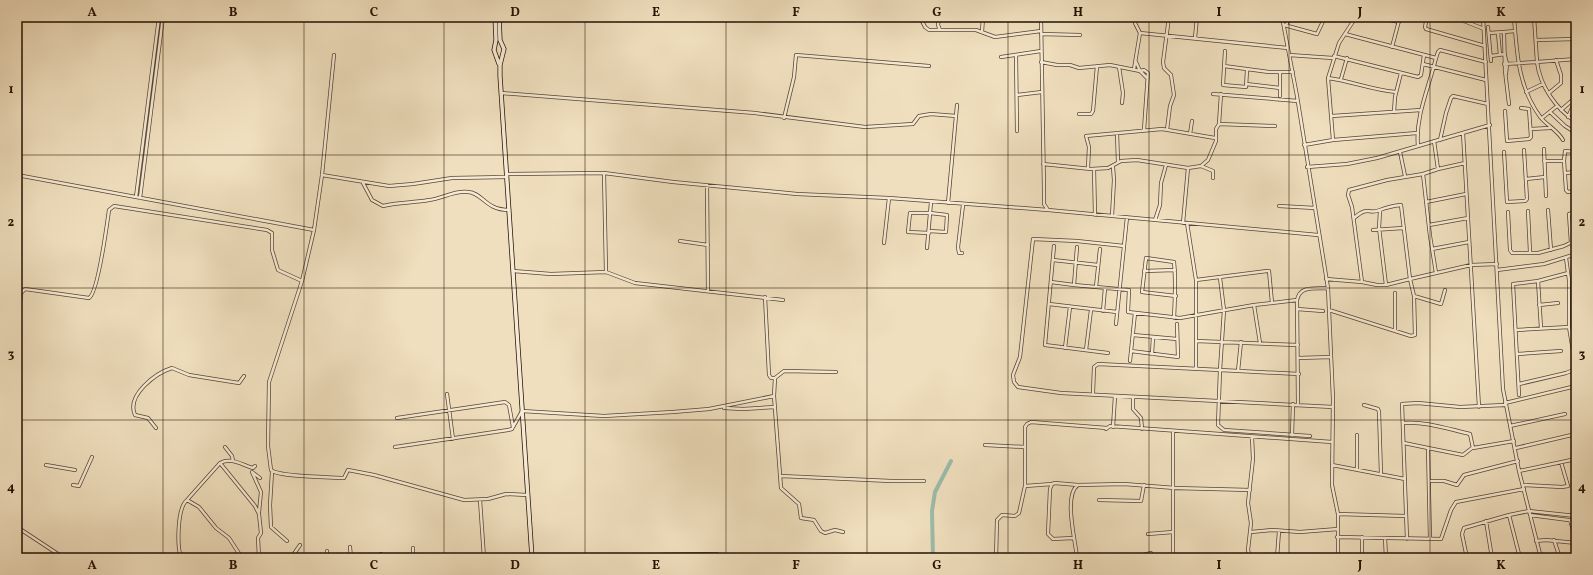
<svg xmlns="http://www.w3.org/2000/svg" width="1593" height="575" viewBox="0 0 1593 575" font-family="Vollkorn,serif">
	<rect width="100%" height="100%" fill="#f0dfbe"/>
	<filter id="stains"><feTurbulence type="fractalNoise" baseFrequency=".005" numOctaves="4"/><feColorMatrix values="0 0 0 0 .2 0 0 0 0 .09 0 0 0 0 .02 0 0 0 .5 -.17"/></filter>
	<radialGradient id="worn" r=".72"><stop offset=".6" stop-color="#630" stop-opacity="0"/><stop offset="1" stop-color="#630" stop-opacity=".3"/></radialGradient>
	<g fill="none" stroke-linecap="round" stroke-linejoin="round">
		<!-- river -->
		<path stroke="#9bbdab" stroke-width="4" d="M933,558L932,511L935,492L951,461"/>
		<!-- minor casing -->
		<g stroke="#584430" stroke-width="4">
			<path id="minor" d="M920,17L925,27L929,30H976L995,37L1041,31
				M939,17L938,25L940,30
				M1041,17L1044,190V204L1048,210L1318,235
				M1137,17L1135,23L1140,33L1288,48
				M1229,17L1258,18
				M1282,17L1297,96L1328,288L1333,399L1332,485L1338,514V558
				M1377,17L1399,22
				M1427,17L1425,27L1426,29L1485,46
				M1454,17L1484,29
				M1483,17L1503,389L1519,471L1541,558
				M1514,17C1517,54 1518,87 1541,118C1548,126 1558,131 1563,140
				M1534,17L1537,62L1576,59
				M1284,25L1317,34L1325,17
				M1286,25L1290,17
				M1488,27L1491,61
				M982,32L983,17
				M1504,32L1515,31
				M1489,33L1504,32L1505,71L1509,104
				M1498,33L1500,55
				M1041,34L1080,35
				M1345,34L1436,58C1429,87 1415,117 1418,146
				M1195,38L1197,17
				M1536,40L1576,39
				M1392,47L1400,17
				M1225,51L1223,85L1246,87L1247,70
				M334,55L322,175L314,230L302,281L269,382L268,446L271,470C278,477 331,477 344,478L348,470L374,475L464,500L488,499L506,494L527,495
				M1016,55L1017,131
				M1289,55L1333,58
				M1334,56L1418,77L1421,75L1424,55
				M1491,56L1505,54
				M1505,56L1507,64L1506,74
				M1001,57L1041,51
				M1436,58L1438,52L1440,50L1486,62
				M1041,62L1057,65H1070L1079,68L1110,65L1140,71L1147,78
				M1136,62L1140,71L1144,70L1148,73L1144,130
				M1423,64L1486,80
				M1504,64L1537,62C1540,86 1556,109 1576,122
				M1224,66L1269,72H1293
				M1119,67L1123,93L1122,103
				M1134,69L1140,33
				M1280,73V96
				M1328,78C1351,81 1372,90 1396,92
				M1341,79L1347,58
				M1246,84L1280,88
				M1526,92L1543,84
				M501,93L755,113L865,127L913,124L919,116L931,114L956,116
				M1549,93L1561,83V75L1556,60
				M1213,94L1298,101
				M1017,95L1042,92
				M1561,110L1576,97
				M1505,111L1507,141L1529,139L1531,137L1529,109L1521,108
				M1394,112L1395,97L1401,73
				M1550,112L1565,126L1576,133
				M1079,114H1091L1093,111L1097,66
				M1332,116L1421,110
				M1568,117L1576,99
				M784,118L794,77L796,55L929,66
				M1542,118L1557,106
				M1219,124L1275,126
				M1531,129L1550,128
				M1167,130L1170,106L1174,95L1171,75L1164,68L1163,62L1169,17
				M1117,133L1118,162
				M1463,133L1479,407
				M1190,134L1192,121
				M1333,140L1328,78L1339,43L1356,17
				M1440,140L1446,113L1451,98L1453,96L1488,104
				M1434,141L1438,169L1423,174L1430,236L1436,273
				M1304,145L1333,140L1417,133
				M1544,149L1546,196
				M1400,152L1405,176
				M1504,152L1507,202L1525,201L1527,199L1524,150
				M1576,152L1565,151L1564,161L1566,190L1568,192L1576,191
				M1544,161H1564
				M1043,164L1091,169L1108,168L1121,161L1137,160L1188,168L1201,166L1208,160L1216,141V129L1219,124L1221,94
				M1201,166L1213,171V178
				M1307,167L1347,164L1377,158L1490,125
				M1088,168L1089,147L1086,136L1162,129L1215,138
				M1094,169L1095,215
				M1438,169L1465,163
				M604,173L606,272
				M1565,173L1576,172
				M507,174L604,173L673,182L797,194L889,198L1048,210
				M17,175L314,230
				M322,175L389,186L413,184L452,178L507,177
				M1526,179L1545,177
				M363,183L372,200L383,206C398,202 413,203 429,200C441,199 455,190 468,192C483,193 485,210 509,210
				M707,185L708,291
				M136,197L159,17
				M140,198L163,17
				M1426,202L1466,194
				M948,203L957,105
				M1279,206L1315,208
				M1548,210L1551,250
				M1380,211L1379,228L1386,285
				M1528,211L1530,252
				M1508,212L1510,250L1512,253H1538L1564,246L1576,240
				M1112,216L1114,180L1113,167
				M1354,218C1369,205 1368,215 1380,210C1387,207 1392,206 1401,205L1410,279L1471,265L1497,264
				M1155,220L1160,205L1161,183L1166,165
				M1183,223L1188,168
				M1187,223L1196,280V369
				M1429,225L1468,218
				M1373,230L1403,228
				M929,233L908,232L910,213H930L947,215L946,232L929,231
				M680,241L708,245
				M884,243L889,198
				M1571,243L1569,214L1576,212
				M1054,246L1045,345L1108,353
				M1124,246L1077,241L1033,239L1020,357L1013,375L1014,382L1018,387L1061,393L1333,407
				M927,248L931,202
				M1432,249L1469,242
				M962,253H959L958,247L963,205
				M1053,260L1098,265
				M1497,270L1544,264L1576,254
				M513,271L551,274L606,272L635,283L783,300
				M1144,271L1175,270
				M1326,279L1362,282L1377,285H1386L1410,279L1414,296L1415,335L1411,336L1329,310
				M1196,280L1267,271H1269L1272,303
				M1538,281L1541,328
				M1051,282L1074,285L1077,247
				M1362,282L1352,207L1348,195L1349,190L1387,180L1423,174
				M1074,285L1096,287L1100,249
				M1096,287L1129,290L1128,312L1180,318L1254,305L1297,300L1298,404
				M1395,293V331
				M1414,296L1441,304L1445,290
				M765,297L769,375L771,378H775
				M1297,300C1300,285 1315,289 1328,288
				M1049,304L1117,312
				M1254,305L1260,343
				M1539,305L1558,303
				M1297,309L1323,311
				M1103,311L1105,288
				M1174,318C1175,299 1176,281 1174,262L1146,258L1142,292L1176,296
				M1116,324L1127,217
				M1516,330L1569,327
				M17,331L21,293L25,289L89,298C98,293 107,224 109,210L114,206L267,230L272,233V250L278,270L302,281
				M1133,335L1177,339
				M1196,341L1298,345
				M1065,348L1070,307
				M1086,350L1091,310
				M1131,351L1178,357L1177,324
				M1152,354L1153,337
				M1517,354L1561,351
				M1298,358L1331,357
				M1130,361L1135,313
				M1238,371L1241,342
				M836,372L784,371L775,378L774,396L781,488L799,504L801,518L814,520L821,531L825,533L835,530L843,532
				M1299,374L1220,370L1218,425L1224,430L1310,436
				M1519,384L1566,373L1576,369L1569,327V280L1566,258
				M1093,393L1094,367L1098,364L1220,370L1224,310L1220,278
				M447,394L453,439
				M1519,395L1513,284L1538,281L1568,273
				M1133,397V409L1141,418L1142,429
				M1505,403L1576,386
				M1364,405L1378,409L1379,412L1381,474
				M724,408L743,409L775,407
				M397,418L505,402L509,405L513,427
				M1403,423C1426,421 1448,429 1470,434L1473,448L1514,441
				M1510,426L1565,414
				M1113,427L1115,396
				M156,428L148,418L135,415C126,395 156,373 172,368L189,375L239,383L244,376
				M1106,429L1110,426L1332,442
				M1173,432V558
				M1292,435L1293,404
				M1404,443L1428,448
				M985,445L1025,447
				M225,447L232,456L233,461
				M395,447L508,430L512,429L522,411L604,416L673,412L709,409L774,396
				M1516,448L1576,434
				M220,463L255,506L259,514L261,533L258,538L259,558
				M46,465L75,470
				M1332,465L1405,479
				M1357,469V435
				M1519,471L1576,459
				M272,472L270,505L271,527L287,541
				M781,476L891,481H924
				M1429,481H1444L1457,485L1464,475L1518,461
				M73,485L79,486L92,457
				M1523,485L1562,487L1568,486L1561,462
				M1025,486V427L1027,424L1031,422L1107,428
				M187,500L220,463C232,457 242,465 253,468L255,466
				M480,500L484,558
				M1099,500L1141,501L1144,485
				M259,512L261,492L252,472L260,478
				M1338,514L1405,516
				M1509,515L1520,558
				M1530,515L1576,521
				M1570,520L1576,540
				M1486,521L1492,558
				M17,527L64,558
				M1251,532L1273,530L1300,532L1338,529
				M1148,534L1173,532
				M1337,537L1441,539L1451,510L1456,502L1524,489
				M1362,537V558
				M1073,538L1053,539L1048,534L1050,489L1052,484L1055,483L1078,485
				M1385,538L1386,558
				M1407,539L1402,404L1418,403L1460,407L1505,405
				M1430,539L1428,448L1463,455L1472,448
				M1554,540L1560,558
				M1536,541L1546,540L1576,543
				M350,547L351,558
				M413,548V558
				M381,554V558
				M181,558C177,546 177,508 187,500L199,507L216,528L229,538L242,558
				M291,558L300,545
				M327,558V551
				M635,558L655,555L717,554V558
				M996,558L997,520L1002,515L1015,516L1019,513L1025,486L1052,484
				M1077,558C1076,543 1063,495 1078,485L1124,484L1175,488L1250,490
				M1102,558L1140,556L1151,553
				M1250,558L1248,550L1251,523L1248,503L1253,459L1252,437
				M1277,558L1279,531
				M1467,558L1462,534L1464,528L1509,515L1529,511L1576,516"/>
		</g>
		<!-- secondary casing -->
		<g stroke="#251000" stroke-width="5">
			<path id="secondary" d="M495,17L496,40L494,50L499,64
				M499,17L500,40L504,49L500,65V76L532,558"/>
		</g>
		<!-- minor -->
		<use href="#minor" stroke="#f5ead5" stroke-width="2.5"/>
		<!-- secondary -->
		<use href="#secondary" stroke="#f5ead5" stroke-width="3.5"/>
	</g>
	<!-- grid -->
	<path fill="none" stroke="#251000" stroke-width="1" stroke-opacity="0.55" d="M163,17V558M304,17V558M444,17V558M585,17V558M726,17V558M867,17V558M1008,17V558M1149,17V558M1289,17V558M1430,17V558M17,155H1576M17,288H1576M17,420H1576"/>
	<!-- margin -->
	<rect width="1593" height="575" fill="none" stroke="#f0dfbe" stroke-width="44"/>
	<rect x="22" y="22" width="1549" height="531" fill="none" stroke="#251000" stroke-width="1.5"/>
	<g font-size="13" text-anchor="middle" font-weight="bold" fill="#251000">
		<text x="92" y="16">A</text>
		<text x="233" y="16">B</text>
		<text x="374" y="16">C</text>
		<text x="515" y="16">D</text>
		<text x="656" y="16">E</text>
		<text x="796" y="16">F</text>
		<text x="937" y="16">G</text>
		<text x="1078" y="16">H</text>
		<text x="1219" y="16">I</text>
		<text x="1360" y="16">J</text>
		<text x="1501" y="16">K</text>
		<text x="11" y="93">1</text>
		<text x="1582" y="93">1</text>
		<text x="11" y="226">2</text>
		<text x="1582" y="226">2</text>
		<text x="11" y="358">3</text>
		<text x="1582" y="358">3</text>
		<text x="11" y="491">4</text>
		<text x="1582" y="491">4</text>
		<text x="92" y="569">A</text>
		<text x="233" y="569">B</text>
		<text x="374" y="569">C</text>
		<text x="515" y="569">D</text>
		<text x="656" y="569">E</text>
		<text x="796" y="569">F</text>
		<text x="937" y="569">G</text>
		<text x="1078" y="569">H</text>
		<text x="1219" y="569">I</text>
		<text x="1360" y="569">J</text>
		<text x="1501" y="569">K</text>
	</g>
	<rect width="100%" height="100%" filter="url(#stains)"/>
	<rect width="100%" height="100%" fill="url(#worn)"/>
</svg>
